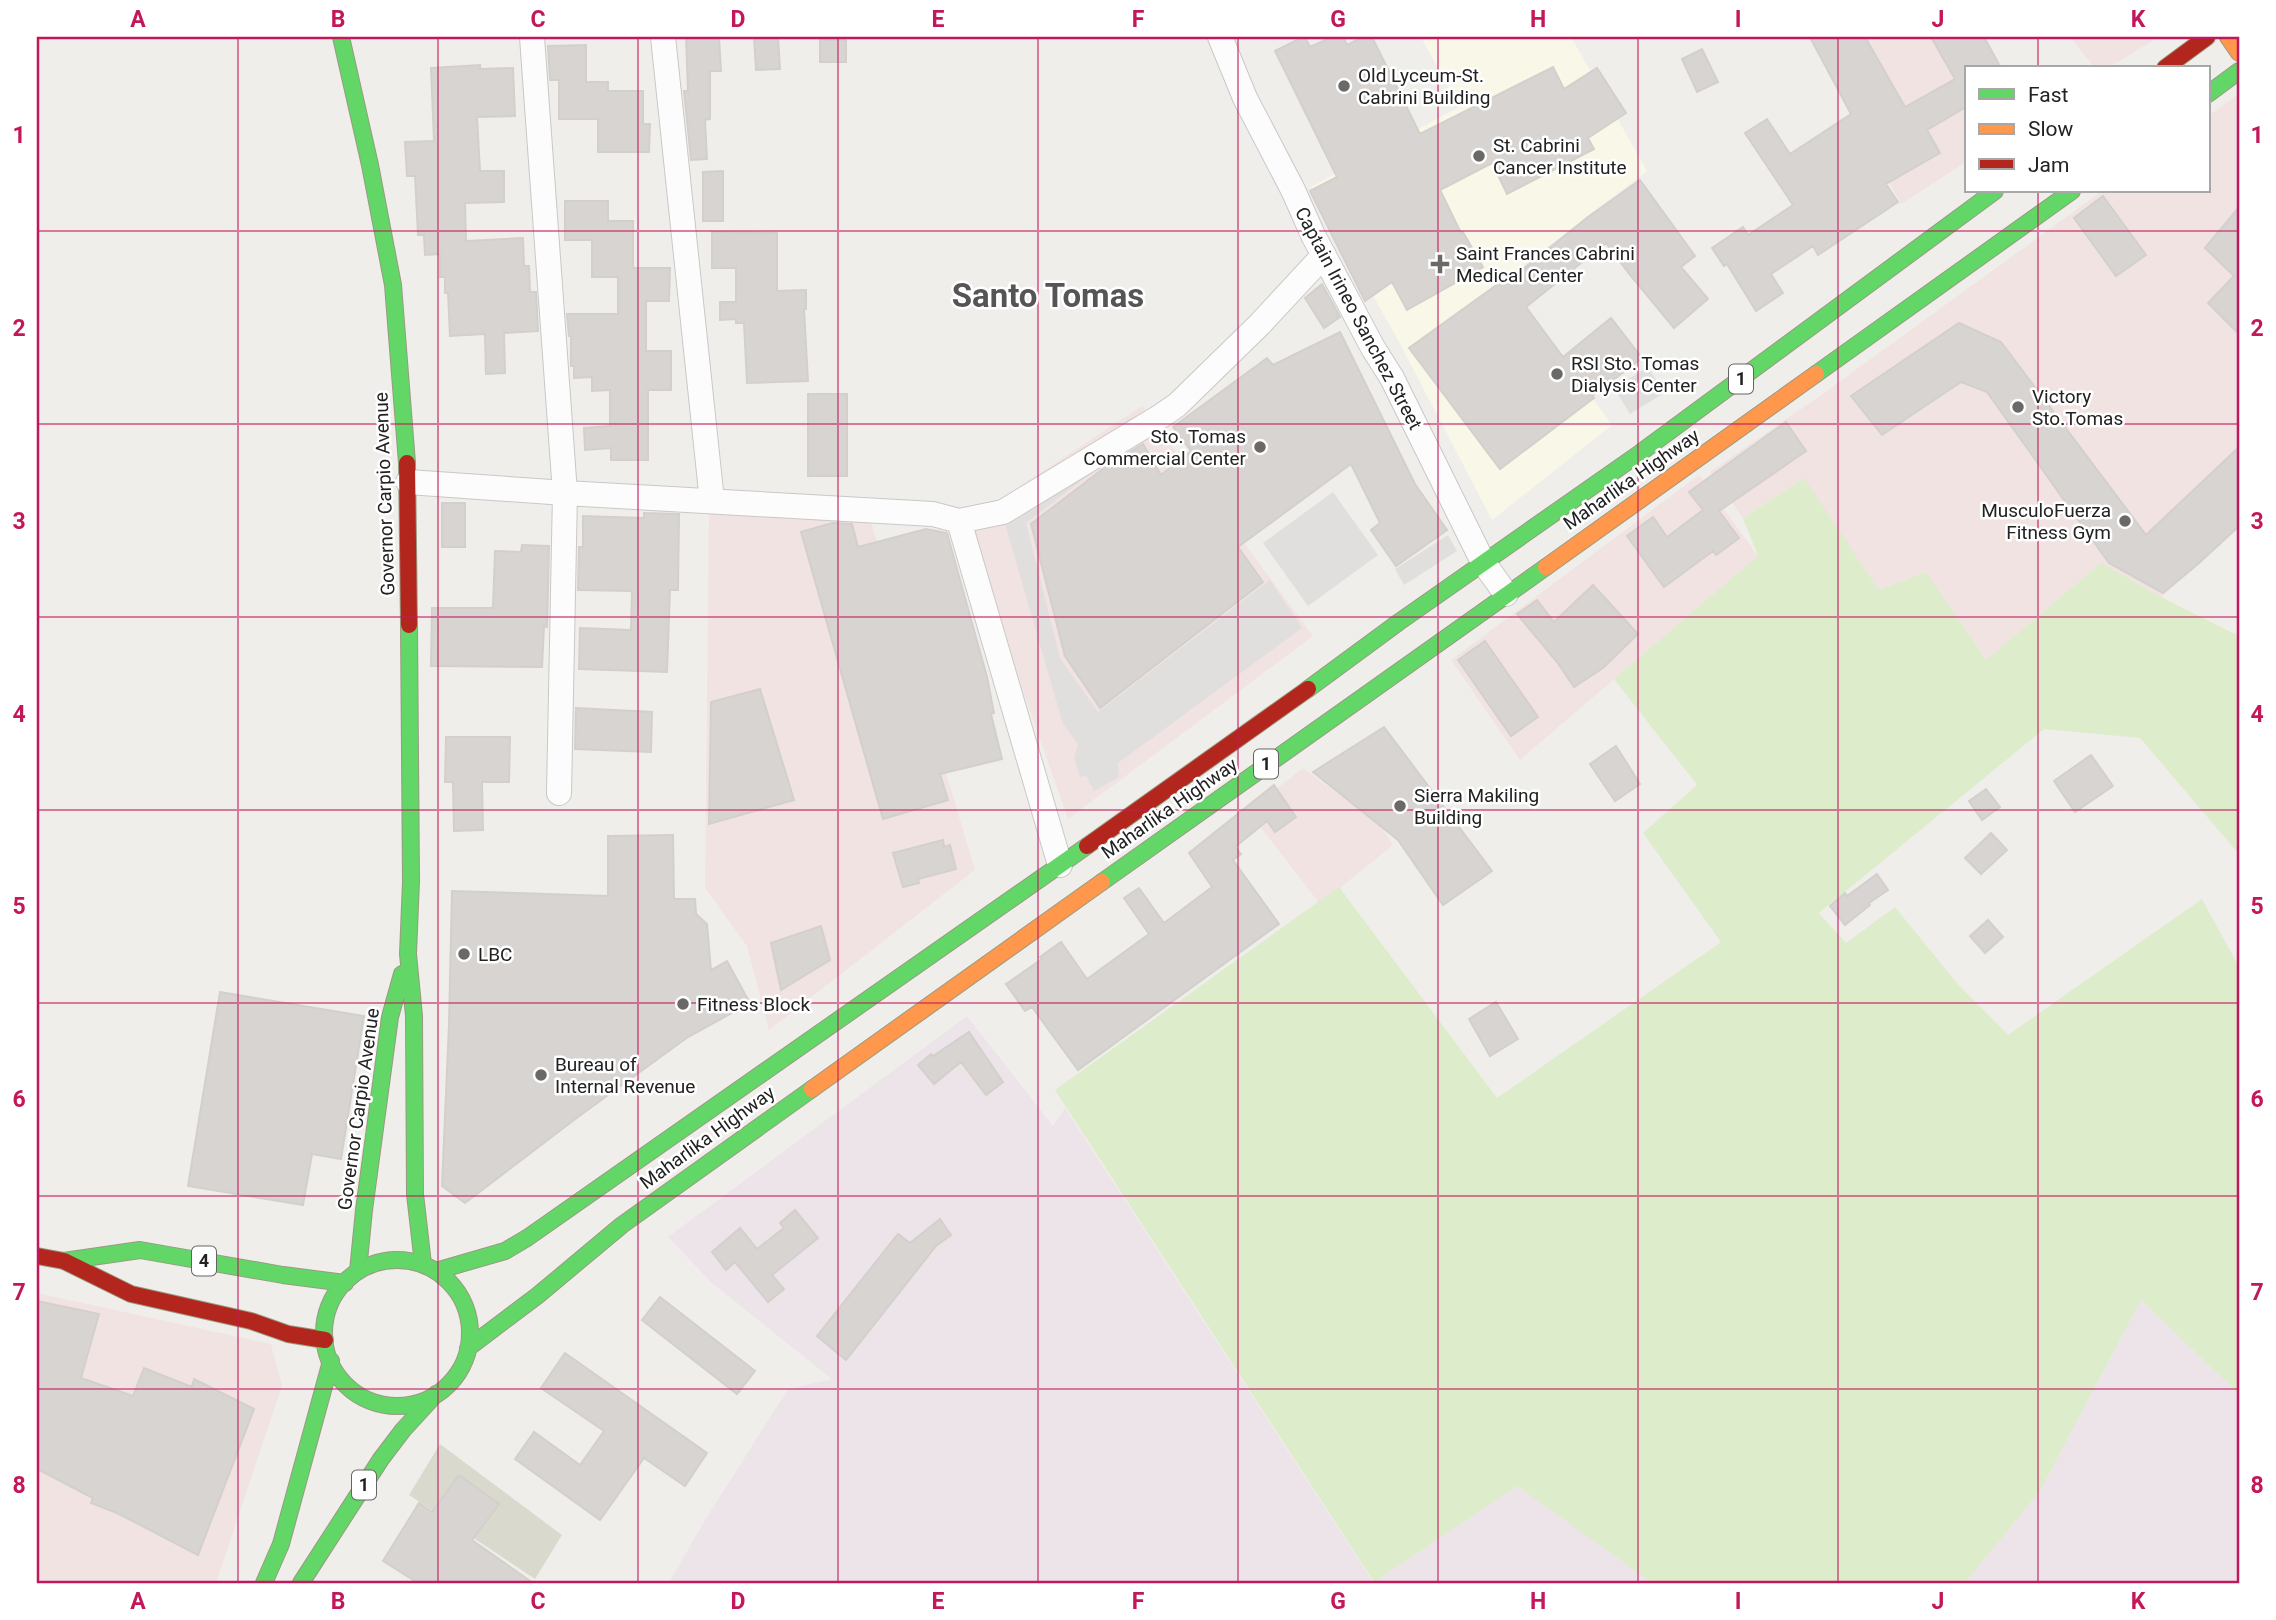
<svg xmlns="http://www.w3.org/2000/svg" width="2276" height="1620" viewBox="0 0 2276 1620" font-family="Roboto,sans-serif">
	<rect width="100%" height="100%" fill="#f0eeeb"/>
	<!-- commercial -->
	<path fill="#f1e3e1" d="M1808,37H1984L2001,68H1966V162L1901,204Z
		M2070,37H2159L2108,68H2095Z
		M2239,94V528L2161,597L2101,563L1986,660L1926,572L1879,590L1804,479L1743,518L1710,472L1817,398L2102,191H2208V116Z
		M1142,406L1313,636L1068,819L964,523Z
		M1699,475L1758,556L1520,760L1451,660Z
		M709,508L869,515L975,870L769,1030L747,946L705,888Z
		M1303,768L1381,826L1393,845L1320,904L1248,811Z
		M37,1293L271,1344L282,1386L216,1583H37Z"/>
	<!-- industrial -->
	<path fill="#ede4e9" d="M967,1016L1053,1126L1065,1108L1373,1582L1517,1486L1652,1583H669L705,1520L788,1389L832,1379L712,1283L668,1237Z
		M2141,1300L2239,1394V1583H1965L2040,1491Z"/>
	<!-- education -->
	<path fill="#f8f7e8" d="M1421,37H1571L1647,171L1505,279L1612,425L1492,520L1397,338L1311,187L1459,107Z"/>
	<!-- construction -->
	<path fill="#d9d9cd" d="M440,1444L562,1535L535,1579L409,1495Z"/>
	<!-- grass -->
	<path fill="#ddeccb" d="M1804,478L1879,590L1926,572L1986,660L2101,563L2161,597L2239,636L2238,853L2140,738L2044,729L1819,913L1846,943L1895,907L1956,982L2008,1035L2202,899L2239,967V1394L2141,1300L2040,1491L1965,1583H1652L1517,1486L1374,1582L1055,1090L1339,887L1497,1098L1721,942L1643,833L1697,785L1614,679L1758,556L1743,518Z"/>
	<!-- parking -->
	<path fill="#e0dfde" d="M1648,367L1664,393L1630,414L1614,388Z
		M1133,417L1146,432L1026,523L1060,658L1098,712L1270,580L1302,628L1118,763L1119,777L1094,791L1086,776L1080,777L1074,758L1078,744L1063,724L999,503Z
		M1333,492L1378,555L1308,606L1263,543Z
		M1448,535L1457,551L1404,585L1395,569Z"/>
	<!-- building -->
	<path fill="#d7d4d2" stroke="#d3d0cc" stroke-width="2" d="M686,37H719L721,71H710V119L705,120L707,159L691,160L684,91H688Z
		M754,37H778L780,69L756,70Z
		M1303,37H1305L1310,47L1332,37H1343L1347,45L1363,37H1372L1420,134L1553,67L1564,89L1597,68L1626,113L1588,138L1594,149L1507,194L1492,163L1440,190L1461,233L1463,232L1483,267L1407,310L1392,282L1365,301L1310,191L1337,177L1275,51Z
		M1810,37H1865L1905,107L1955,79L1931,37H1984L2001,68H1966V107L1927,130L1940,153L1886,184L1898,202L1818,255L1813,246L1771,274L1783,293L1756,311L1727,264L1724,266L1712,248L1743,227L1748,235L1793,205L1745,133L1767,119L1790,154L1851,114Z
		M820,40H846V62H820Z
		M586,45V82H608V91H643V124H650L649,152H598V119H559V80H550L548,46Z
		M1702,49L1718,82L1697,92L1682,59Z
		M480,65V69L513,68L515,116L477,117L480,171H504V202L465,203L466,241L523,238L524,266H529L530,292H536L538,331L504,333L505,373L486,374L485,334L450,336L448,293H445V277H440V254L425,255L424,235H418L415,176H407L405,142L434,141L431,68Z
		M723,171V221H703V172Z
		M1640,180L1695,256L1681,267L1708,299L1674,328L1630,275L1606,243L1526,307L1563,357L1611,318L1642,358L1592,396L1594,398L1500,469L1409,348L1505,279L1507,282L1588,217Z
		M2103,196L2146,255L2116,276L2074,218Z
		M565,201H608V221H633V268H670L669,301H646V351H671V390H648V460H611V448L585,450L584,428L610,426V390L592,391V377L574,378V366H571V336H569L567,314H618V277H592V240H565Z
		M2239,207V334L2208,303L2234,276L2205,248Z
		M712,232L777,233V291L806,290V309H804L808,381L747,383L744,323H736V319L720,320V302H736V268H712Z
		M1322,284L1340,317L1324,328L1305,298Z
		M1959,323L2001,342L2146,535L2239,447V526L2198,564L2163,593L2109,563L1987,392L1961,382L1882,435L1851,396Z
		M1340,332L1415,484L1447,530L1396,566L1371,530L1380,523L1351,464L1238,547L1263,582L1100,708L1065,656L1031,524L1104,468L1143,444L1161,475L1191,451L1173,427L1267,358L1273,365Z
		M808,394H847V476H808Z
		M1786,422L1806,451L1719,511L1739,538L1716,555L1713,551L1664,587L1627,536L1653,517L1667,537L1703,510L1689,492Z
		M442,503H465V547H442Z
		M644,513L679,514L678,590H670L667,672L579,669L580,628L631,630L632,591L578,590L579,547H583V516L644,518Z
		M832,523L852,524L858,547L926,529L947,533L987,677L994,713L991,714L1002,759L940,774L948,800L883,819L801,532Z
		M522,545L549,546L547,627L544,626L542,667L431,666L432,608H493L495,551L521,552Z
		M1593,585L1638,634L1603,668L1574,687L1557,662L1517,614L1537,600L1554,622Z
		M1485,641L1538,717L1511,736L1458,660Z
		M760,689L794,800L709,824L711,702Z
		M576,708L652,712L651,752L575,749Z
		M1384,727L1492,871L1443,905L1398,840L1313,772Z
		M446,737H510L509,782H482L483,830L454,831L453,782H445Z
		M1616,746L1640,784L1615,801L1590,764Z
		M2091,755L2113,786L2075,812L2054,781Z
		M1274,785L1296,817L1275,832L1267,821L1235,847L1241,854L1233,860L1279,924L1078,1070L1032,1007L1025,1011L1006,984L1042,959L1040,957L1061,942L1087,979L1149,934L1124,898L1139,888L1164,923L1212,887L1189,853Z
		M1986,789L2000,807L1982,820L1969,801Z
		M1991,833L2007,850L1981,874L1965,858Z
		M673,835L674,899H695L696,914L707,924L711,970L727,961L750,1003L688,1037L578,1117L465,1203L442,1186L449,1024L452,891L608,896V836Z
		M943,840L944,847L950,845L956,869L918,879L919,883L903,887L893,853Z
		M1877,874L1888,890L1869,903L1870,905L1845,925L1830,906L1845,893L1847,896Z
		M1988,920L2003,937L1985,953L1970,936Z
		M821,926L830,960L781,990L771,943Z
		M220,992L364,1016L341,1159L312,1154L303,1205L188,1186Z
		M1496,1002L1518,1039L1490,1056L1469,1019Z
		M969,1032L1003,1082L986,1095L961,1062L934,1084L918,1065L931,1054L933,1056Z
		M795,1210L818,1238L772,1275L784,1289L768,1302L735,1262L726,1270L712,1252L740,1228L757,1249L784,1228L780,1223Z
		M940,1219L951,1235L936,1246L846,1360L817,1336L898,1234L910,1243Z
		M660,1297L755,1371L737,1394L642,1320Z
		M37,1301L99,1314L81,1378L133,1396L144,1368L192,1387L194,1379L254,1409L198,1555L117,1513L91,1503L93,1498L37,1469Z
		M565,1353L707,1453L685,1486L644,1458L600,1520L515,1459L534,1432L580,1465L604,1431L541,1388Z
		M459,1475L499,1504L472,1540L533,1583H418L383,1561L419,1503L432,1512Z"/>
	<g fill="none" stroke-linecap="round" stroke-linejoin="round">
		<!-- street casing -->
		<g stroke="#c9c8c7" stroke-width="26">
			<path id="street" d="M532,37L565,493L559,793
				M663,37L712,501
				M1220,37L1245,98L1293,190L1313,235L1373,348L1392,378L1483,562L1506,594
				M408,482L565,493L933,514L959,521L1060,865
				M959,521L1003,512L1161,416L1177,405L1260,324L1324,255"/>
		</g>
		<!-- fast casing -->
		<g stroke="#999a82" stroke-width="18">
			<path id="fast" d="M341,37L370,165L393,285L407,463
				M2208,94L2239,71
				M1816,374L2072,191
				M409,625L411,881L408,954L414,1016L415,1194L423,1264
				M1308,689L1399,622L1640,453L1995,191
				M1102,882L1546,567
				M324 1333a73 73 0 1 1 146 0a73 73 0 1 1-146 0Z
				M64,1261L140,1250L283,1275L345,1283
				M358,1271L364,1210L390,1017L402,974
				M436,1271L505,1251L527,1238L1087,846
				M468,1348L537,1296L622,1225L812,1089
				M264,1583L281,1544L331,1361
				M301,1583L381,1459L403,1430L436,1394"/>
		</g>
		<!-- slow casing -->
		<g stroke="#999a82" stroke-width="18">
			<path id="slow" d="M2228,37L2239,53
				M1546,567L1816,374
				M812,1089L1102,882"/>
		</g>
		<!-- jam casing -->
		<g stroke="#999a82" stroke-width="18">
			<path id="jam" d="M2165,68L2207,37
				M407,463L409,625
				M1087,846L1308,689
				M37,1256L64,1261L131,1294L251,1321L288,1334L325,1340"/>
		</g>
		<!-- street -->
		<use href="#street" stroke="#fdfcfc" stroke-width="24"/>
		<!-- fast -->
		<use href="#fast" stroke="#63d668" stroke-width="16"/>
		<!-- slow -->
		<use href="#slow" stroke="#ff974d" stroke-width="16"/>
		<!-- jam -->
		<use href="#jam" stroke="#b3261e" stroke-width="16"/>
	</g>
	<!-- grid -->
	<path fill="none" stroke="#c2185b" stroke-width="2" stroke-opacity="0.55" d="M238,37V1583M438,37V1583M638,37V1583M838,37V1583M1038,37V1583M1238,37V1583M1438,37V1583M1638,37V1583M1838,37V1583M2038,37V68M2038,191V1583M37,231H2239M37,424H2239M37,617H2239M37,810H2239M37,1003H2239M37,1196H2239M37,1389H2239"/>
	<!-- markers -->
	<g fill="#6a6968" stroke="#fff" stroke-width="2.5">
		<circle cx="1344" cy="86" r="7"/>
		<circle cx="1479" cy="156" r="7"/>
		<path d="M1436.5 253.5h7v7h7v7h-7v7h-7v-7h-7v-7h7z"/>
		<circle cx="1557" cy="374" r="7"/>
		<circle cx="2018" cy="407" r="7"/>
		<circle cx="1260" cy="447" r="7"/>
		<circle cx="2125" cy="521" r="7"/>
		<circle cx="1400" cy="806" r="7"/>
		<circle cx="464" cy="954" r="7"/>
		<circle cx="683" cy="1004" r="7"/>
		<circle cx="541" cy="1075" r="7"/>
	</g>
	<g text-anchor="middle" stroke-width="5" stroke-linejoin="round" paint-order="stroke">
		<!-- shield labels -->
		<g fill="#fff" stroke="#646464" stroke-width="2">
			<rect x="1729" y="364.5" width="24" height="29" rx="5"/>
			<rect x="1254" y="749.5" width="24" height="29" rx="5"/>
			<rect x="192" y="1246.5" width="24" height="29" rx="5"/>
			<rect x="352" y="1470.5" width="24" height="29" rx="5"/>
		</g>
		<g font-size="18" font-weight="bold" fill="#222">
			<text x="1741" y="385">1</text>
			<text x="1266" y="770">1</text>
			<text x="204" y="1267">4</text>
			<text x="364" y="1491">1</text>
		</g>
		<!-- poi labels -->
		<g font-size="19" fill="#222" stroke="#fff" text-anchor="start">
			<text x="1358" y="82">Old Lyceum-St.<tspan x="1358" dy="22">Cabrini Building</tspan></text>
			<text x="1493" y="152">St. Cabrini<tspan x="1493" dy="22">Cancer Institute</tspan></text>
			<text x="1456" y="260">Saint Frances Cabrini<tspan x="1456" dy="22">Medical Center</tspan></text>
			<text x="1571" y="370">RSI Sto. Tomas<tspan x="1571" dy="22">Dialysis Center</tspan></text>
			<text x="2032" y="403">Victory<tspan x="2032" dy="22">Sto.Tomas</tspan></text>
			<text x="1246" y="443" text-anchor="end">Sto. Tomas<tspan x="1246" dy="22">Commercial Center</tspan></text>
			<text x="2111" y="517" text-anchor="end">MusculoFuerza<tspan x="2111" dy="22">Fitness Gym</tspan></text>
			<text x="1414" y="802">Sierra Makiling<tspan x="1414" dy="22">Building</tspan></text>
			<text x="478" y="961">LBC</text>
			<text x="697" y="1011">Fitness Block</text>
			<text x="555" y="1071">Bureau of<tspan x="555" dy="22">Internal Revenue</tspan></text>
		</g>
		<!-- street labels -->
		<g font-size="19" fill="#222" stroke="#fff">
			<text transform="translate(1359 318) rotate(62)" y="7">Captain Irineo Sanchez Street</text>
			<text transform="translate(1631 479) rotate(-35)" y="7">Maharlika Highway</text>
			<text transform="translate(384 494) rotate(-92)" y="7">Governor Carpio Avenue</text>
			<text transform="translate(1169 808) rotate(-35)" y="7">Maharlika Highway</text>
			<text transform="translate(358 1109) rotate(-82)" y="7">Governor Carpio Avenue</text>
			<text transform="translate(707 1137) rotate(-36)" y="7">Maharlika Highway</text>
		</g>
		<!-- town labels -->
		<g font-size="33" font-weight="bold" fill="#555" stroke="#fff">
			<text x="1048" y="307">Santo Tomas</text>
		</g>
	</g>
	<!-- border -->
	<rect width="2276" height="1620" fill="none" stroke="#ffffff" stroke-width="77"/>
	<!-- legend -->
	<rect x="1965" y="66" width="245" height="126" fill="#ffffff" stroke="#a7a7a7" stroke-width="2"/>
	<rect x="1979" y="89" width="35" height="10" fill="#63d668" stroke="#a7a7a7" stroke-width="2"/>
	<text x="2028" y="102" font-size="21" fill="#222222">Fast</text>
	<rect x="1979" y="124" width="35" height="10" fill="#ff974d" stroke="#a7a7a7" stroke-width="2"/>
	<text x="2028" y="136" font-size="21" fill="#222222">Slow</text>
	<rect x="1979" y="159" width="35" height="10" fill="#b3261e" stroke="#a7a7a7" stroke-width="2"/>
	<text x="2028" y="172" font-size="21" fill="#222222">Jam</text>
	<rect x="38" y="38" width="2200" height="1544" fill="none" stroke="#c2185b" stroke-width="2.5"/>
	<g font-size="23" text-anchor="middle" font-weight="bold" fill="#c2185b">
		<text x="138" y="27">A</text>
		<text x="338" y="27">B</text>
		<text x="538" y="27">C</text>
		<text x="738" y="27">D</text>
		<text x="938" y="27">E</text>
		<text x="1138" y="27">F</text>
		<text x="1338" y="27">G</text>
		<text x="1538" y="27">H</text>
		<text x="1738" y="27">I</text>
		<text x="1938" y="27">J</text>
		<text x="2138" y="27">K</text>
		<text x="19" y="143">1</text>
		<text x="2257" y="143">1</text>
		<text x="19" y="336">2</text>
		<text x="2257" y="336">2</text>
		<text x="19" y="529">3</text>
		<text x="2257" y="529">3</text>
		<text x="19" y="722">4</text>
		<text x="2257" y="722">4</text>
		<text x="19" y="914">5</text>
		<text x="2257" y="914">5</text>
		<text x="19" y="1107">6</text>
		<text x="2257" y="1107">6</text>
		<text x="19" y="1300">7</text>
		<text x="2257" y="1300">7</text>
		<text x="19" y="1493">8</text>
		<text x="2257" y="1493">8</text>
		<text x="138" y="1609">A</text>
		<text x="338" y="1609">B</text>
		<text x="538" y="1609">C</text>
		<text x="738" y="1609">D</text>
		<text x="938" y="1609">E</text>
		<text x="1138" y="1609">F</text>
		<text x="1338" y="1609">G</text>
		<text x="1538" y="1609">H</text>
		<text x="1738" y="1609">I</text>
		<text x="1938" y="1609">J</text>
		<text x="2138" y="1609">K</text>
	</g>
</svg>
